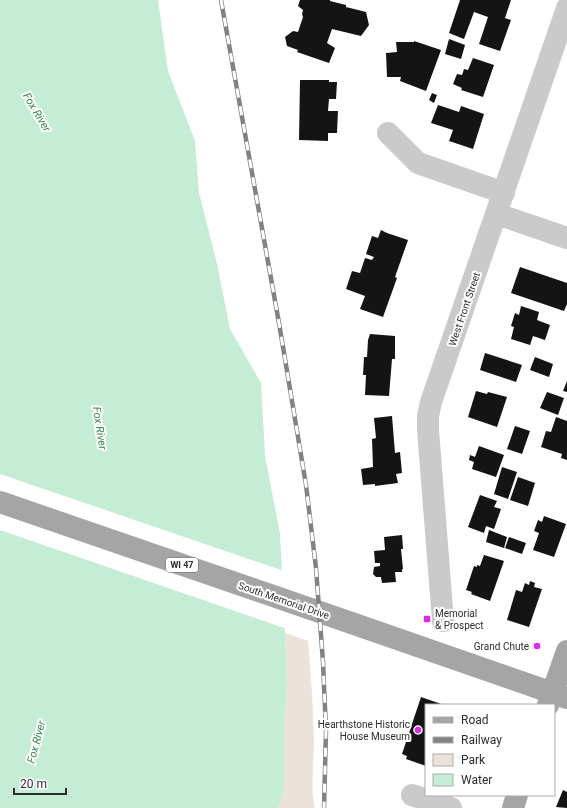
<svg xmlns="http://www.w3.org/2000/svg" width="567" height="808" viewBox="0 0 567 808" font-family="Roboto,sans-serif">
	<rect width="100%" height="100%" fill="#fff"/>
	<!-- green -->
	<path fill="#ebe2d9" d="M285,633L308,641C311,674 313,707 314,740C314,762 310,786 315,808H278L284,790V731L287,682Z"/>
	<!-- water -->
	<path fill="#c5ecd4" d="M0,0H158L168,71L195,141L199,193L217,264L230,329L261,383L265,456L280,534L285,633L287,682L284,731V790L278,808H0Z"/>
	<!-- pier -->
	<path fill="#fff" d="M0,474L284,571L287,629L0,530Z"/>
	<!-- building -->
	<path fill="#141414" d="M300,0H330V1L346,5V7L366,12L369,25L361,36L332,29L327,43L335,48L329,63L297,52L298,50L287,46L285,37L293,31L298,32L303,17L302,14L303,10L298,6Z
		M460,0H511L505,18L511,20L500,51L479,44L488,17L474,12L464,39L449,33Z
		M449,39L465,45L461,59L445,54Z
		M414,41L441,50L426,91L400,81L401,77H387L386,53L397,52L396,42H414Z
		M473,58L494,65L483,97L461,90L462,88L453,84L457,74L462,75L464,69L468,70Z
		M300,80H329V82H337L336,99H329L328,111H338L337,133H328V141L299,140Z
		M432,93L437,95L434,103L429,100Z
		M438,105L459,112L461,106L484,114L473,149L449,141L453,130L431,123Z
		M381,230L387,233L408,240L395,277L397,278L383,317L360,309L365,296L346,289L352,271L360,273L365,258L372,260L374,257L366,254L372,236L378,238Z
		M520,267L567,283V304L564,311L511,293Z
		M521,306L539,312L537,320L550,325L545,340L533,336L530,345L511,339L514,327L511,326L515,313L519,315Z
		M370,334L395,336V359H392L389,396L365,395L366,375H363L364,357H367L368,340Z
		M485,353L522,365L516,382L480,370Z
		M535,357L553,364L549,377L530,370Z
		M567,381V392L563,391Z
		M476,391L487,394L488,392L507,397L497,427L468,417Z
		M547,392L564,398L558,415L540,408Z
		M392,416L395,453L400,452L402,473L396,474L398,483L375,486V484L363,485L361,469L373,467L372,439L376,438L374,418Z
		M556,417L567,421V460L561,458L562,454L541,447L546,431L551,432Z
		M515,426L530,431L522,454L507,449Z
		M479,446L504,455L496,477L472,469L474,462L469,460L470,455L475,457Z
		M502,467L517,472L508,499L494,494Z
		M518,477L535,483L528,506L510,500Z
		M480,495L497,501L494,507L501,509L494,529L486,526L484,533L468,527Z
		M544,516L566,524L554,557L533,550L539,533L534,531L538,520L542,522Z
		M489,530L507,537L504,548L486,542Z
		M402,535L403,549H401L403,569H402V572H395L396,582L382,583L381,577H376L373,574L374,567L380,566V563H375L374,551L385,550L384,537Z
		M509,537L526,543L522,554L505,548Z
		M484,555L504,561L490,601L471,594L472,592L466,590L474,566L477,567V565L480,566Z
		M530,581L535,583L534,587L542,589L529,627L507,620L516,590L522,592L525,583L529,585Z
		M421,697L444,705H426V766L406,759L407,756L402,754Z
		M563,790L567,792V808L556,807Z"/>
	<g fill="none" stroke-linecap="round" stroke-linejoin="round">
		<!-- minor -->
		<path stroke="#cacaca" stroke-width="22" d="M388,133L418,163L504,193
			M497,214L567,238
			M443,621L428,430V416L431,402L567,8
			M412,795L451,808"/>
		<!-- major -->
		<path stroke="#a5a5a5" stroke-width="22" d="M0,502L363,627L567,698
			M548,705L567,651
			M513,808L517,795"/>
		<!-- rail casing -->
		<g stroke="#828282" stroke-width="4.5">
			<path id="rail" d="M221,0L279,323L306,485L316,568L323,662L326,731L324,808"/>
		</g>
		<!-- rail -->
		<use href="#rail" stroke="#fff" stroke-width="3" stroke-dasharray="9" stroke-linecap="butt"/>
	</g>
	<!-- markers -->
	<g fill="#de28eb" stroke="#fff" stroke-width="1.5">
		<rect x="423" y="615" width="8" height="8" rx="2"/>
		<circle cx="537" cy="646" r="4"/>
		<circle cx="418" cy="730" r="4"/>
	</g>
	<g text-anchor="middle" stroke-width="4" stroke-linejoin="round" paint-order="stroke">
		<!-- shield labels -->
		<rect fill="#fff" stroke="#6c6c6c" stroke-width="1" x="166" y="558" width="32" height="14" rx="3"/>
		<g font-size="9" font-weight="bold" fill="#2d2d2d">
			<text x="182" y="568">WI 47</text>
		</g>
		<!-- street labels -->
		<g font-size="10" fill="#2d2d2d" stroke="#fff">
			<text transform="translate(464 309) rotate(-71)" y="4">West Front Street</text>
			<text transform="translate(284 600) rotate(19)" y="4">South Memorial Drive</text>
		</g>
		<!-- poi labels -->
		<g font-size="10" fill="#2d2d2d" stroke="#fff" text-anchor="end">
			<text x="435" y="617" text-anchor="start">Memorial<tspan x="435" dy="12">&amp; Prospect</tspan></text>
			<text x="529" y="650">Grand Chute</text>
			<text x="410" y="728">Hearthstone Historic<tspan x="410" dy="12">House Museum</tspan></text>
		</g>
		<!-- water labels -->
		<g font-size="11" font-style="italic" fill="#348454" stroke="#fff">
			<text transform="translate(37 112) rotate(59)" y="4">Fox River</text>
			<text transform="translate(100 428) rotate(81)" y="4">Fox River</text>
			<text transform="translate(36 742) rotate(-75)" y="4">Fox River</text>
		</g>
	</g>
	<!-- legend -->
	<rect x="425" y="704" width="130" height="92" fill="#ffffff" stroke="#ababab"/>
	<rect x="433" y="717" width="20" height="6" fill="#a5a5a5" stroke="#ababab"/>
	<text x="461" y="724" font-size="12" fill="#2d2d2d">Road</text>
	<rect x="433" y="737" width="20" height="6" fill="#828282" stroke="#ababab"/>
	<text x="461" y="744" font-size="12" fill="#2d2d2d">Railway</text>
	<rect x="433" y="754" width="20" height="12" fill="#ebe2d9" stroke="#ababab"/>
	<text x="461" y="764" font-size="12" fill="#2d2d2d">Park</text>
	<rect x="433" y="774" width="20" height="12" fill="#c5ecd4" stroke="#ababab"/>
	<text x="461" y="784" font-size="12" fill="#2d2d2d">Water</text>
	<!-- scale -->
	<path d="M14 788v6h52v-6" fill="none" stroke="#2d2d2d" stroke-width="2"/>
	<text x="20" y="788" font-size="12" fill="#2d2d2d" stroke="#ffffff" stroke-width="3" paint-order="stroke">20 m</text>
</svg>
